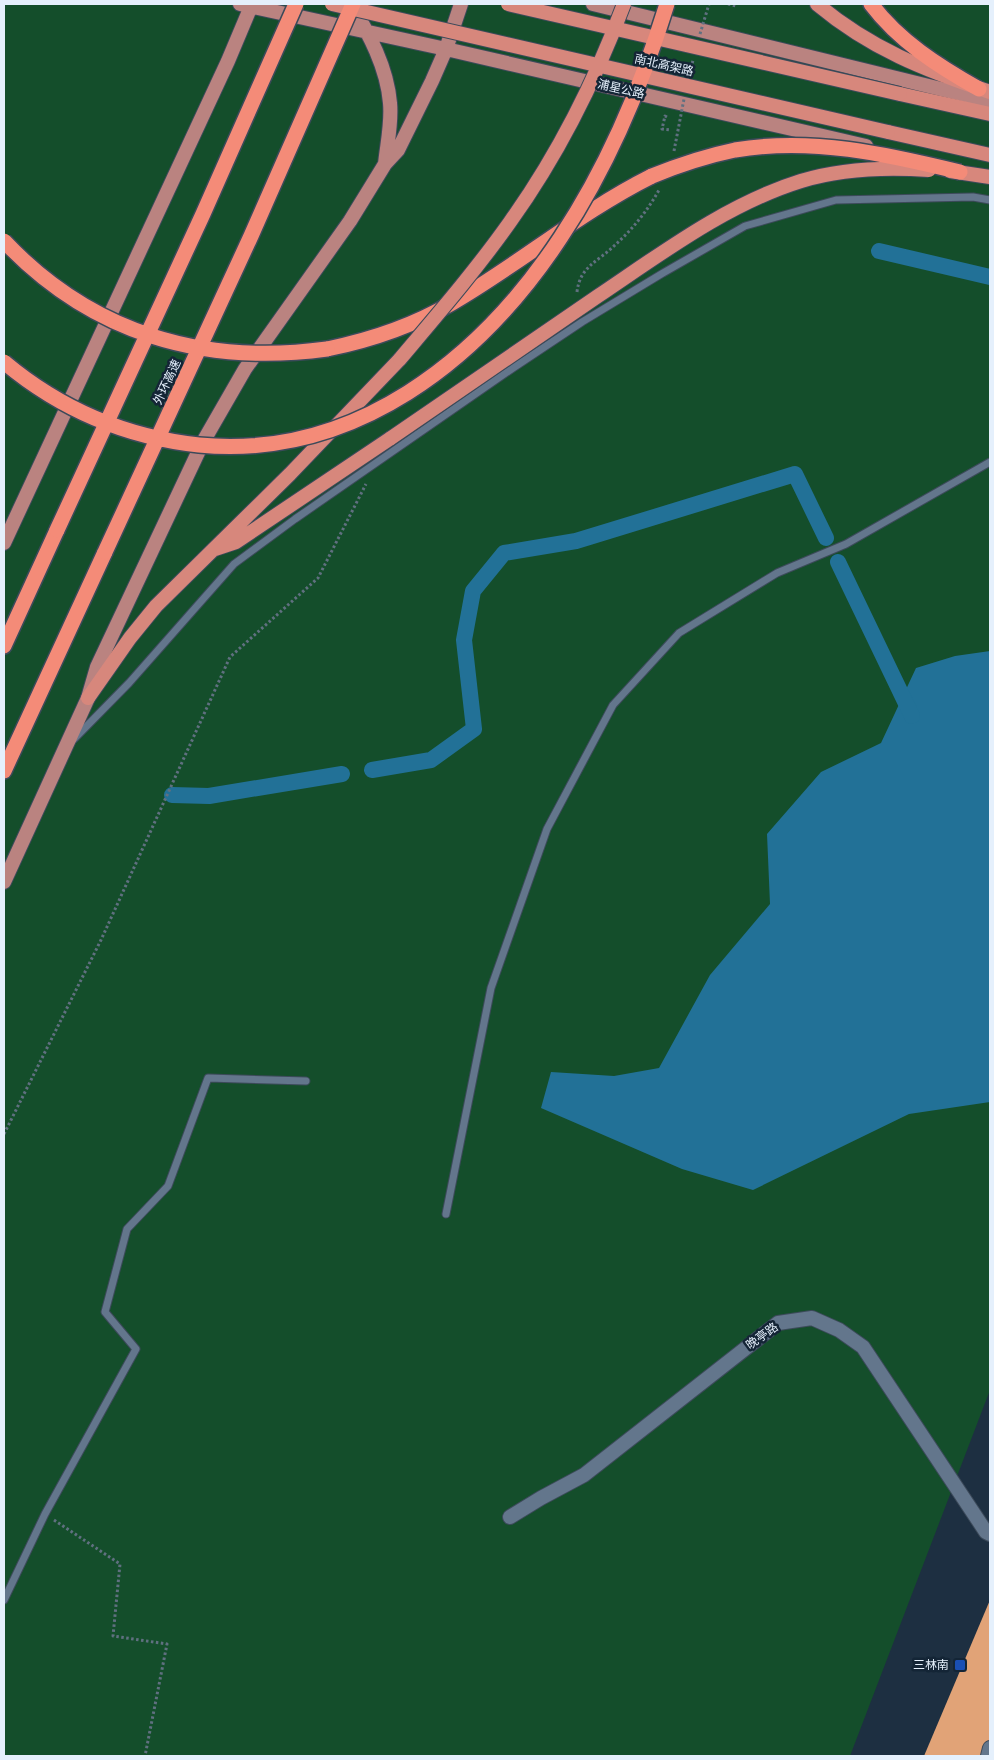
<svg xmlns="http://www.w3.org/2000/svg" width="994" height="1760" viewBox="0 0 994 1760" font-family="'Golos Text','Noto Sans SC',sans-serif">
	<rect width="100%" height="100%" fill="#1d2f41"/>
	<!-- green -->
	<path fill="#144e2b" d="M4,4H990V1390L850,1756H4Z"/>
	<!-- water -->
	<path fill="#227197" d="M990,651V1102L909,1114L753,1190L682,1169L541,1108L551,1072L614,1076L659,1068L710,975L770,904L767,834L821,772L881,743L916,668L955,656Z"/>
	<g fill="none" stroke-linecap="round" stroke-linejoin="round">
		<!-- canal -->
		<path stroke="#227197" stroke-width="16" d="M879,251L990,277
			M838,562L912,716
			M372,770L431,760L474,729L464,640L473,591L504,553L576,541L795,474L826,538
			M172,795L209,796L342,774"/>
	</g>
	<!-- building -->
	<path fill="#e1a377" d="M990,1600V1756H924Z"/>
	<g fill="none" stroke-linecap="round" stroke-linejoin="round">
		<!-- service casing -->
		<g stroke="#3c4a5a" stroke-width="9">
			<path id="service" d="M74,739L129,683L234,564L295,519L513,368L582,322L663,273L745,226L836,200L973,197L990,200
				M446,1214L491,988L547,829L613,705L679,633L777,573L846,544L990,462
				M4,1600L45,1514L136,1349L105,1312L127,1229L168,1186L208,1078L306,1081"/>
		</g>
		<!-- tertiary casing -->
		<g stroke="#3c4a5a" stroke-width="16">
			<path id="tertiary" d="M510,1517L541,1498L584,1475L778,1323L812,1318L839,1330L863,1347L986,1532L990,1534
				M988,1756L990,1748"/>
		</g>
		<!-- primary casing -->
		<g stroke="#3c4a5a" stroke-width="16">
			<path id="primary" d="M240,4L446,49L866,146
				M351,4C369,34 387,67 390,103C392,123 387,144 385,164
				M593,4L990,101
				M4,543L228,61L252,4
				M4,882L88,698L97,667L203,442L245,369L350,221L385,164L398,150L432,81L446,49L461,4"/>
		</g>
		<!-- trunk casing -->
		<g stroke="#3c4a5a" stroke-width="16">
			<path id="trunk" d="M817,4C871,49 925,70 990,92
				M900,94L990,114
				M888,132L990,155
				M215,549L236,542L391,438
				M88,698L130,638L156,606L290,474L400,359"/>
		</g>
		<!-- motorway casing -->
		<g stroke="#3c4a5a" stroke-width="18">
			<path id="motorway" d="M871,4C899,41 938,66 979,89
				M327,349C371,340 413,326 452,303C521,263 580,212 652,176
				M4,646L57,530
				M4,771L105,552"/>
		</g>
		<!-- path -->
		<path stroke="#607080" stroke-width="3" stroke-dasharray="2.5 2.5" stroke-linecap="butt" d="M728,4L736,6L737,4
			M667,117L665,116L662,129L671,130
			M577,292C580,266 598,262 615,245C632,230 648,210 659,190
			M4,1134L101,940L230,657L318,578L366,484
			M54,1520L120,1564L113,1636L167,1644L145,1756"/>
		<!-- service -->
		<use href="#service" stroke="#63768c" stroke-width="7"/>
		<!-- tertiary -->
		<use href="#tertiary" stroke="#63768c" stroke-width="14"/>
		<!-- primary -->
		<use href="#primary" stroke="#ba8380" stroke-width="14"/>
		<!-- trunk -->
		<use href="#trunk" stroke="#d7877c" stroke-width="14"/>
		<!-- motorway -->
		<use href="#motorway" stroke="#f48b78" stroke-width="15"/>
		<!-- trunk-bridge casing -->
		<g stroke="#3c4a5a" stroke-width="16" stroke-linecap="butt">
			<path id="trunk-bridge" d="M332,4L888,132
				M508,4L900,94
				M950,171L990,177
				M400,359C438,314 476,270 510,222C558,155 595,81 624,4
				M391,438C460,391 529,344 598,296C662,253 727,204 801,181C843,168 886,167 929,170"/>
		</g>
		<!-- motorway-bridge casing -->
		<g stroke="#3c4a5a" stroke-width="18" stroke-linecap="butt">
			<path id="motorway-bridge" d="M652,176C679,165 706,156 735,150C812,137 886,154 960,172
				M4,241C91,333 202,366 327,349
				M4,362C60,409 126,437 199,445C354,460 480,360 561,237C608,166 642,85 667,4
				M57,530L203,214L296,4
				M105,552L251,236L353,4"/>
		</g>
		<!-- path-bridge -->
		<path stroke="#607080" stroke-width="3" stroke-dasharray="2.5 2.5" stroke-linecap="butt" d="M700,34L709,4
			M690,73L693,60
			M674,151L684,99"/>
		<!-- trunk-bridge -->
		<use href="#trunk-bridge" stroke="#d7877c" stroke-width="14"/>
		<!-- motorway-bridge -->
		<use href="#motorway-bridge" stroke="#f48b78" stroke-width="15"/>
	</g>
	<!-- markers -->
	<rect fill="#1a4fb4" stroke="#142536" stroke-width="2" x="954" y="1659" width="12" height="12" rx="2.5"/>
	<g text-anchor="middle" stroke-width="5" stroke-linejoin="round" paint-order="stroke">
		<!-- street labels -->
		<g font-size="12" fill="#e5f0fc" stroke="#142536">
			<text transform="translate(664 65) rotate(13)" y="4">南北高架路</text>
			<text transform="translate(621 89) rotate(13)" y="4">浦星公路</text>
			<text transform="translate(167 382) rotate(-65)" y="4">外环高速</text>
			<text transform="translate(762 1336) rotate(-36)" y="4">晚亭路</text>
		</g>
		<!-- poi labels -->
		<g font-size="12" fill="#e5f0fc" stroke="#142536" text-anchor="end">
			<text x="949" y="1669">三林南</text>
		</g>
	</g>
	<!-- border -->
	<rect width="994" height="1760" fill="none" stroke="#e5f0fc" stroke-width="10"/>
</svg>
